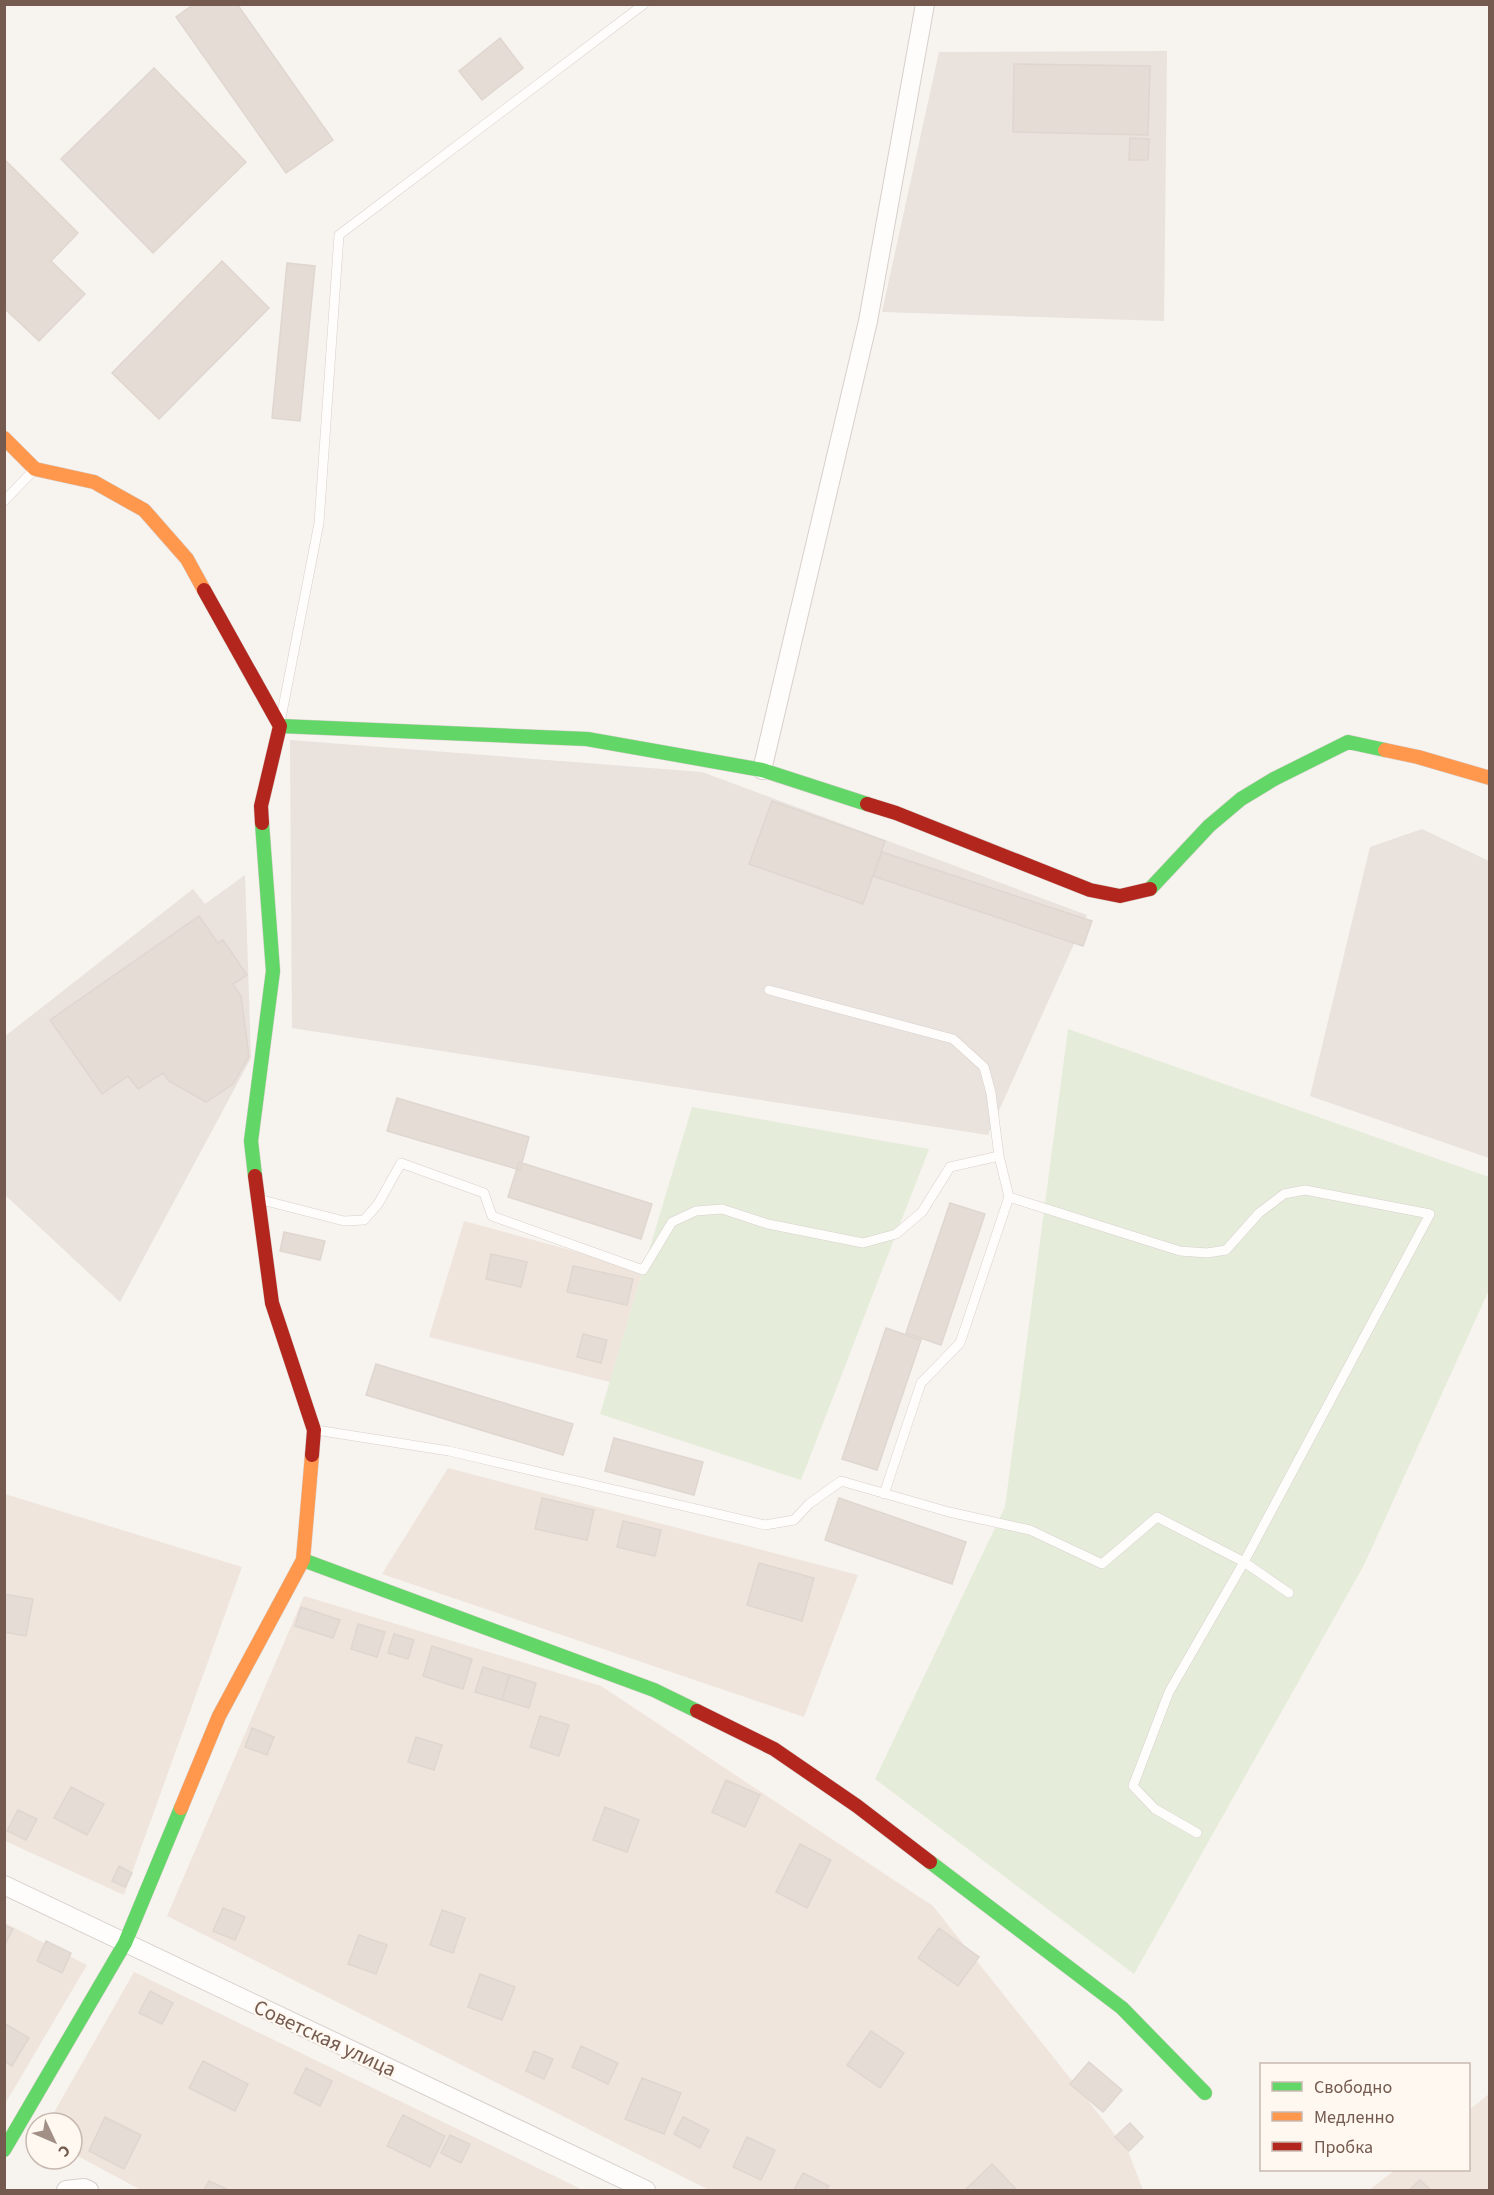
<svg xmlns="http://www.w3.org/2000/svg" width="1494" height="2195" viewBox="0 0 1494 2195" font-family="'Source Sans 3',sans-serif">
	<rect width="100%" height="100%" fill="#f7f3ee"/>
	<!-- residential -->
	<path fill="#efe5dc" d="M464,1221L643,1270L610,1382L429,1337Z
		M448,1468L858,1575L804,1717L382,1574Z
		M5,1494L242,1567L124,1895L5,1841Z
		M304,1596L601,1686L933,1906L1128,2151L1143,2190H709L167,1916Z
		M5,1923L87,1965L5,2104Z
		M134,1972L583,2190H141L72,2153V2123H48Z
		M1489,2094V2190H1369L1395,2170H1468L1469,2110Z"/>
	<!-- industrial -->
	<path fill="#e9e2dd" d="M1167,51L1164,321L882,312L939,52Z
		M290,740L702,772L1087,915L988,1135L292,1028Z
		M1422,829L1489,861V1158L1310,1096L1370,847Z
		M245,875L251,1058L120,1302L5,1195L4,1037L193,889L205,904Z"/>
	<!-- green -->
	<path fill="#e5edda" d="M1068,1029L1489,1177V1290L1364,1565L1134,1974L875,1779L1005,1507Z
		M692,1107L929,1149L801,1480L600,1414Z"/>
	<!-- building -->
	<path fill="#e4dcd5" stroke="#e0d6d0" stroke-width="1.5" d="M194,4H237L333,140L286,173L176,17Z
		M500,38L523,68L482,100L459,71Z
		M1014,64L1150,66L1148,135L1013,132Z
		M154,68L246,162L153,253L61,159Z
		M1130,138L1149,139L1148,160H1129Z
		M4,159L78,233L51,261L85,294L39,341L4,308Z
		M222,261L269,308L159,419L112,373Z
		M287,263L315,266L300,421L272,418Z
		M772,801L885,841L863,904L749,864Z
		M882,852L1092,921L1083,946L873,876Z
		M199,916L218,943L223,940L247,975L233,984L241,996L249,1056L233,1084L206,1102L169,1081L163,1073L138,1089L128,1076L102,1094L50,1020Z
		M397,1098L529,1137L520,1170L387,1131Z
		M519,1162L652,1204L641,1239L508,1197Z
		M950,1203L985,1214L941,1345L906,1333Z
		M284,1232L325,1241L320,1260L280,1251Z
		M491,1254L527,1262L521,1287L486,1279Z
		M573,1266L633,1279L627,1305L567,1292Z
		M886,1328L921,1340L877,1470L842,1459Z
		M583,1334L607,1340L601,1363L577,1357Z
		M376,1364L573,1424L563,1455L366,1395Z
		M614,1438L703,1462L694,1495L605,1471Z
		M542,1498L594,1510L587,1540L535,1529Z
		M839,1498L966,1542L952,1584L825,1540Z
		M623,1521L661,1530L655,1556L617,1547Z
		M759,1563L814,1578L802,1621L747,1605Z
		M4,1594L33,1599L26,1636L4,1632Z
		M301,1607L340,1620L333,1638L295,1626Z
		M358,1624L385,1632L377,1657L351,1649Z
		M394,1634L414,1640L408,1659L388,1653Z
		M432,1646L472,1659L463,1689L423,1676Z
		M483,1667L509,1675L502,1700L475,1692Z
		M510,1675L536,1683L529,1708L502,1700Z
		M540,1716L569,1725L559,1756L530,1747Z
		M252,1728L274,1737L267,1755L245,1747Z
		M416,1737L442,1745L434,1770L408,1762Z
		M726,1780L760,1795L745,1827L712,1812Z
		M71,1787L104,1804L87,1835L54,1818Z
		M605,1807L639,1820L627,1852L593,1840Z
		M18,1810L37,1819L26,1840L7,1831Z
		M800,1844L831,1860L807,1908L776,1892Z
		M119,1866L132,1873L125,1887L112,1881Z
		M223,1908L245,1917L235,1940L213,1931Z
		M442,1910L465,1918L453,1953L430,1945Z
		M4,1925L13,1929L4,1946Z
		M939,1928L979,1957L958,1986L918,1958Z
		M359,1935L387,1945L376,1974L348,1964Z
		M46,1941L71,1953L62,1973L37,1961Z
		M480,1974L515,1987L502,2020L468,2007Z
		M150,1991L173,2003L162,2024L139,2013Z
		M4,2023L29,2038L12,2066L4,2061Z
		M871,2031L904,2053L880,2088L847,2065Z
		M581,2046L618,2063L608,2084L572,2067Z
		M534,2051L553,2059L544,2079L526,2071Z
		M203,2061L248,2084L235,2111L189,2088Z
		M1089,2062L1122,2090L1103,2112L1070,2084Z
		M306,2068L332,2081L320,2106L294,2093Z
		M642,2078L681,2093L664,2134L625,2119Z
		M403,2115L445,2136L430,2167L387,2146Z
		M105,2117L141,2135L124,2169L89,2151Z
		M683,2117L709,2130L700,2148L674,2134Z
		M1130,2123L1143,2137L1129,2151L1115,2137Z
		M450,2135L470,2144L461,2163L441,2153Z
		M747,2137L775,2150L761,2180L733,2167Z
		M992,2164L1016,2189L965,2190Z
		M803,2173L829,2186L826,2190H794Z
		M1420,2180L1431,2190H1409Z
		M209,2181L229,2190H204Z"/>
	<g fill="none" stroke-linecap="round" stroke-linejoin="round">
		<!-- lane casing -->
		<g stroke="#d7d0cc" stroke-width="10">
			<path id="lane" d="M4,501L34,470
				M281,718L319,523L339,235L644,4
				M769,990L953,1039L984,1067L991,1093L999,1156L1009,1197L1180,1251L1207,1253L1226,1250L1259,1213L1284,1194L1305,1190L1430,1214L1244,1562L1169,1692L1133,1786L1155,1809L1197,1833
				M262,1200L344,1221L364,1220L378,1204L401,1163L484,1193L492,1216L643,1270L672,1222L696,1211L722,1209L768,1224L863,1243L896,1234L922,1212L950,1167L999,1156
				M316,1430L449,1451L765,1525L794,1520L809,1504L841,1481L949,1512L1030,1530L1102,1564L1157,1517L1244,1562L1289,1593
				M884,1494L921,1383L960,1343L1009,1197"/>
		</g>
		<!-- street casing -->
		<g stroke="#d7d0cc" stroke-width="20">
			<path id="street" d="M762,770L868,321L925,4
				M4,1885L646,2190
				M66,2190L84,2188L89,2190"/>
		</g>
		<!-- fast casing -->
		<g stroke="#d7d0cc" stroke-width="15">
			<path id="fast" d="M280,726L587,739L762,770L867,804
				M1150,889L1209,826L1241,799L1274,779L1348,742L1385,750
				M255,1176L251,1141L273,971L262,823
				M303,1560L654,1690L697,1711
				M930,1862L1122,2008L1205,2093
				M4,2150L125,1943L181,1808"/>
		</g>
		<!-- slow casing -->
		<g stroke="#d7d0cc" stroke-width="15">
			<path id="slow" d="M4,438L35,469L94,482L144,510L187,559L204,590
				M1385,750L1418,757L1490,778
				M181,1808L219,1716L303,1560L312,1455"/>
		</g>
		<!-- jam casing -->
		<g stroke="#d7d0cc" stroke-width="15">
			<path id="jam" d="M204,590L280,726L261,806L262,823
				M867,804L896,813L1090,890L1120,896L1150,889
				M255,1176L272,1303L314,1430L312,1455
				M697,1711L774,1749L857,1806L930,1862"/>
		</g>
		<!-- lane -->
		<use href="#lane" stroke="#fefdfc" stroke-width="9"/>
		<!-- street -->
		<use href="#street" stroke="#fefdfc" stroke-width="18"/>
		<!-- fast -->
		<use href="#fast" stroke="#63d668" stroke-width="14"/>
		<!-- slow -->
		<use href="#slow" stroke="#ff974d" stroke-width="14"/>
		<!-- jam -->
		<use href="#jam" stroke="#b3261e" stroke-width="14"/>
	</g>
	<g text-anchor="middle" stroke-width="4.5" stroke-linejoin="round" paint-order="stroke">
		<!-- street labels -->
		<g font-size="21" fill="#745a4f" stroke="#fef8f0">
			<text transform="translate(325 2038) rotate(25)" y="7">Советская улица</text>
		</g>
	</g>
	<!-- border -->
	<rect width="1494" height="2195" fill="none" stroke="#745a4f" stroke-width="12"/>
	<!-- legend -->
	<rect x="1260" y="2063" width="210" height="108" fill="#fef8f0" stroke="#c7b9b0" stroke-width="1.5"/>
	<rect x="1272" y="2082" width="30" height="9" fill="#63d668" stroke="#c7b9b0" stroke-width="1.5"/>
	<text x="1314" y="2093" font-size="18" fill="#745a4f">Свободно</text>
	<rect x="1272" y="2112" width="30" height="9" fill="#ff974d" stroke="#c7b9b0" stroke-width="1.5"/>
	<text x="1314" y="2123" font-size="18" fill="#745a4f">Медленно</text>
	<rect x="1272" y="2142" width="30" height="9" fill="#b3261e" stroke="#c7b9b0" stroke-width="1.5"/>
	<text x="1314" y="2153" font-size="18" fill="#745a4f">Пробка</text>
	<!-- north arrow -->
	<g transform="translate(54 2141) rotate(134)"><circle r="28" fill="#fef8f0" stroke="#c7b9b0" stroke-width="1.5"/>
	<path d="M0-4.5L10 22L0 15L-10 22Z" fill="#a29087"/>
	<text y="-9" font-size="16" font-weight="bold" text-anchor="middle" fill="#745a4f">С</text>
	</g>
</svg>
